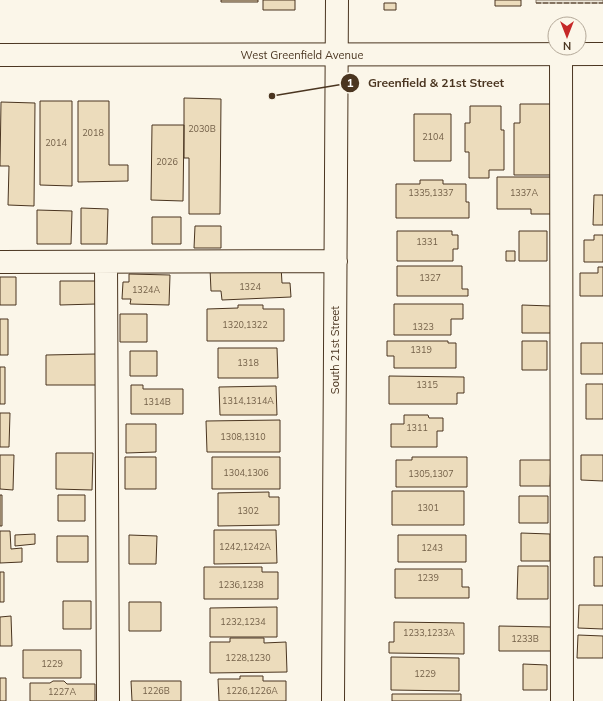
<svg xmlns="http://www.w3.org/2000/svg" width="603" height="701" viewBox="0 0 603 701" font-family="Mulish,sans-serif">
	<rect width="100%" height="100%" fill="#fbf6e9"/>
	<!-- parking -->
	<path fill="#ede7d9" stroke="#887966" d="M536,0H603V3H536Z"/>
	<!-- building -->
	<path fill="#ecdcbc" stroke="#4a3520" d="M221,0H258V2H221Z
		M263,0H295V10H263Z
		M495,0H521V6H495Z
		M384,3H396V10H384Z
		M184,98L221,99L220,214H189V158H184Z
		M40,101H72V186L40,185Z
		M78,101H109V165H128V181L78,182Z
		M1,102L35,103L34,206L8,205L9,166H0Z
		M520,104H554V175H514V123H520Z
		M470,106H501V130H504V170H489V178H469V152H465V123H470Z
		M414,114H451V161H414Z
		M152,125H184L183,201L151,200Z
		M497,177H551V214H531V209H497Z
		M420,180H443V184H466V202H469V218H396V184H420Z
		M594,195H603V225H593Z
		M81,208L108,209L107,244H81Z
		M37,210L72,211L71,244H37Z
		M152,217H181V244H152Z
		M195,226H221V248H194Z
		M397,231H452V235H458V249H453V261H397Z
		M519,231H547V261H519Z
		M594,235H603V262H584V240H594Z
		M506,251H515V261H506Z
		M281,266L282,283H290L291,297L222,300L221,291H211L210,269Z
		M397,266H462V289H468V296H397Z
		M598,267H603V296H580V273H598Z
		M129,274L170,275L169,305L130,304L131,299H122L123,282H129Z
		M0,277H16V305H0Z
		M60,281H96V304L60,305Z
		M394,304H463V319H451V335H394Z
		M238,305H263V309H284V341H207V309L238,308Z
		M522,305L551,306V333H522Z
		M120,314H147V342H120Z
		M0,319H8V355H0Z
		M387,341H448V343H456V368H394V356H387Z
		M522,341H547V370H522Z
		M581,343H603V374H581Z
		M218,348H277L278,378H218Z
		M130,351H157V376H130Z
		M96,354V385H46V355Z
		M0,367H5V404H0Z
		M389,376L464,377V393H457V404H389Z
		M586,384H603V419H586Z
		M131,385H143V389H183V414H131Z
		M276,386L277,415H220L219,387Z
		M0,413H10L9,447H0Z
		M404,415H428L429,418H443V431H437V447H391V424H404Z
		M280,420V452H207L206,421Z
		M126,424H156V452L126,453Z
		M56,453H93L92,490L56,489Z
		M0,455H14L13,490L0,489Z
		M581,455H603V481L581,480Z
		M125,457H156V489H125Z
		M212,457H280V489H212Z
		M412,457H467V487H396V460H412Z
		M520,460H551L550,486H520Z
		M392,491H464V525H392Z
		M269,492V497H279V525L218,526V493Z
		M0,495H2V526H0Z
		M58,495H85V521H58Z
		M519,496H548V523H519Z
		M214,530H276L277,563L214,564Z
		M0,531H10L11,549L22,548V562L0,563Z
		M521,533L550,534V561H521Z
		M35,534V544L15,546V535Z
		M129,535L157,536L156,564H129Z
		M398,535H466V562H398Z
		M57,536H88V562H57Z
		M594,557H603V586H594Z
		M518,566H548V599H517Z
		M204,567H262V572H278V599H204Z
		M395,569H462V587H469V598H395Z
		M0,572H4V602H0Z
		M63,601H91V629H63Z
		M129,602H161V631H129Z
		M579,605H603V629L578,628Z
		M277,607V637H210V608Z
		M11,616L12,646H0V617Z
		M394,622L464,623V654L389,653V642H394Z
		M499,626L551,627V651H499Z
		M578,635L603,636V658H577Z
		M230,638H264V643L286,642L287,672L210,673V642H230Z
		M23,650H81V678H23Z
		M391,657L459,658V691L391,690Z
		M523,664L547,665V690H523Z
		M240,676H263V681H286V701H219L218,679H240Z
		M0,678H6V701H0Z
		M53,681H64L67,684H95V701H30V683H50Z
		M131,681H181V701H132Z
		M392,694H461V701H392Z"/>
	<g fill="none" stroke-linecap="round" stroke-linejoin="round">
		<!-- minor casing -->
		<g stroke="#4a3520" stroke-width="24">
			<path id="minor" d="M561,54L562,701
				M0,262L336,261
				M106,262L108,701
				M333,701L337,0"/>
		</g>
		<!-- major casing -->
		<g stroke="#4a3520" stroke-width="24">
			<path id="major" d="M0,55L603,54"/>
		</g>
		<!-- minor -->
		<use href="#minor" stroke="#fbf6e9" stroke-width="22"/>
		<!-- major -->
		<use href="#major" stroke="#fbf6e9" stroke-width="22"/>
		<!-- fence -->
		<path stroke="#4a3520" stroke-width="1" stroke-dasharray="5 2" stroke-linecap="butt" d="M536,3H603"/>
	</g>
	<g text-anchor="middle" stroke-width="3" stroke-linejoin="round" paint-order="stroke">
		<!-- number labels -->
		<g font-size="9" fill="#725f47">
			<text x="202" y="132">2030B</text>
			<text x="93" y="136">2018</text>
			<text x="433" y="140">2104</text>
			<text x="56" y="146">2014</text>
			<text x="167" y="165">2026</text>
			<text x="431" y="196">1335,1337</text>
			<text x="524" y="196">1337A</text>
			<text x="427" y="245">1331</text>
			<text x="430" y="281">1327</text>
			<text x="250" y="290">1324</text>
			<text x="146" y="293">1324A</text>
			<text x="245" y="328">1320,1322</text>
			<text x="423" y="330">1323</text>
			<text x="421" y="353">1319</text>
			<text x="248" y="366">1318</text>
			<text x="427" y="388">1315</text>
			<text x="248" y="404">1314,1314A</text>
			<text x="157" y="405">1314B</text>
			<text x="417" y="431">1311</text>
			<text x="243" y="440">1308,1310</text>
			<text x="246" y="476">1304,1306</text>
			<text x="431" y="477">1305,1307</text>
			<text x="428" y="511">1301</text>
			<text x="248" y="514">1302</text>
			<text x="245" y="550">1242,1242A</text>
			<text x="432" y="551">1243</text>
			<text x="428" y="581">1239</text>
			<text x="241" y="588">1236,1238</text>
			<text x="243" y="625">1232,1234</text>
			<text x="429" y="636">1233,1233A</text>
			<text x="525" y="642">1233B</text>
			<text x="248" y="661">1228,1230</text>
			<text x="52" y="667">1229</text>
			<text x="425" y="677">1229</text>
			<text x="156" y="694">1226B</text>
			<text x="252" y="694">1226,1226A</text>
			<text x="62" y="695">1227A</text>
		</g>
		<!-- street labels -->
		<g font-size="11" fill="#4a3520" stroke="#fbf6e9">
			<text x="302" y="59">West Greenfield Avenue</text>
			<text transform="translate(335 350) rotate(-90)" y="4">South 21st Street</text>
		</g>
	</g>
	<!-- callouts -->
	<path fill="none" stroke="#4a3520" stroke-width="1.5" d="M272 96L350 83"/>
	<g fill="#4a3520" stroke="#fbf6e9" stroke-width="1.5">
		<circle cx="272" cy="96" r="4"/>
		<circle cx="350" cy="83" r="10"/>
	</g>
	<g font-size="12" text-anchor="middle" font-weight="bold" fill="#fff">
		<text x="350" y="87">1</text>
	</g>
	<g font-size="12" text-anchor="middle" font-weight="bold" fill="#4a3520" stroke="#fbf6e9" stroke-width="3" stroke-linejoin="round" paint-order="stroke">
		<text x="436" y="87">Greenfield &amp; 21st Street</text>
	</g>
	<!-- north arrow -->
	<g transform="translate(567 36) rotate(180)"><circle r="19" fill="#fbf6e9" stroke="#b4a999"/>
	<path d="M0-3L7 15L0 10L-7 15Z" fill="#c62828"/>
	<text y="-6" font-size="11" font-weight="bold" text-anchor="middle" fill="#4a3520">N</text>
	</g>
</svg>
